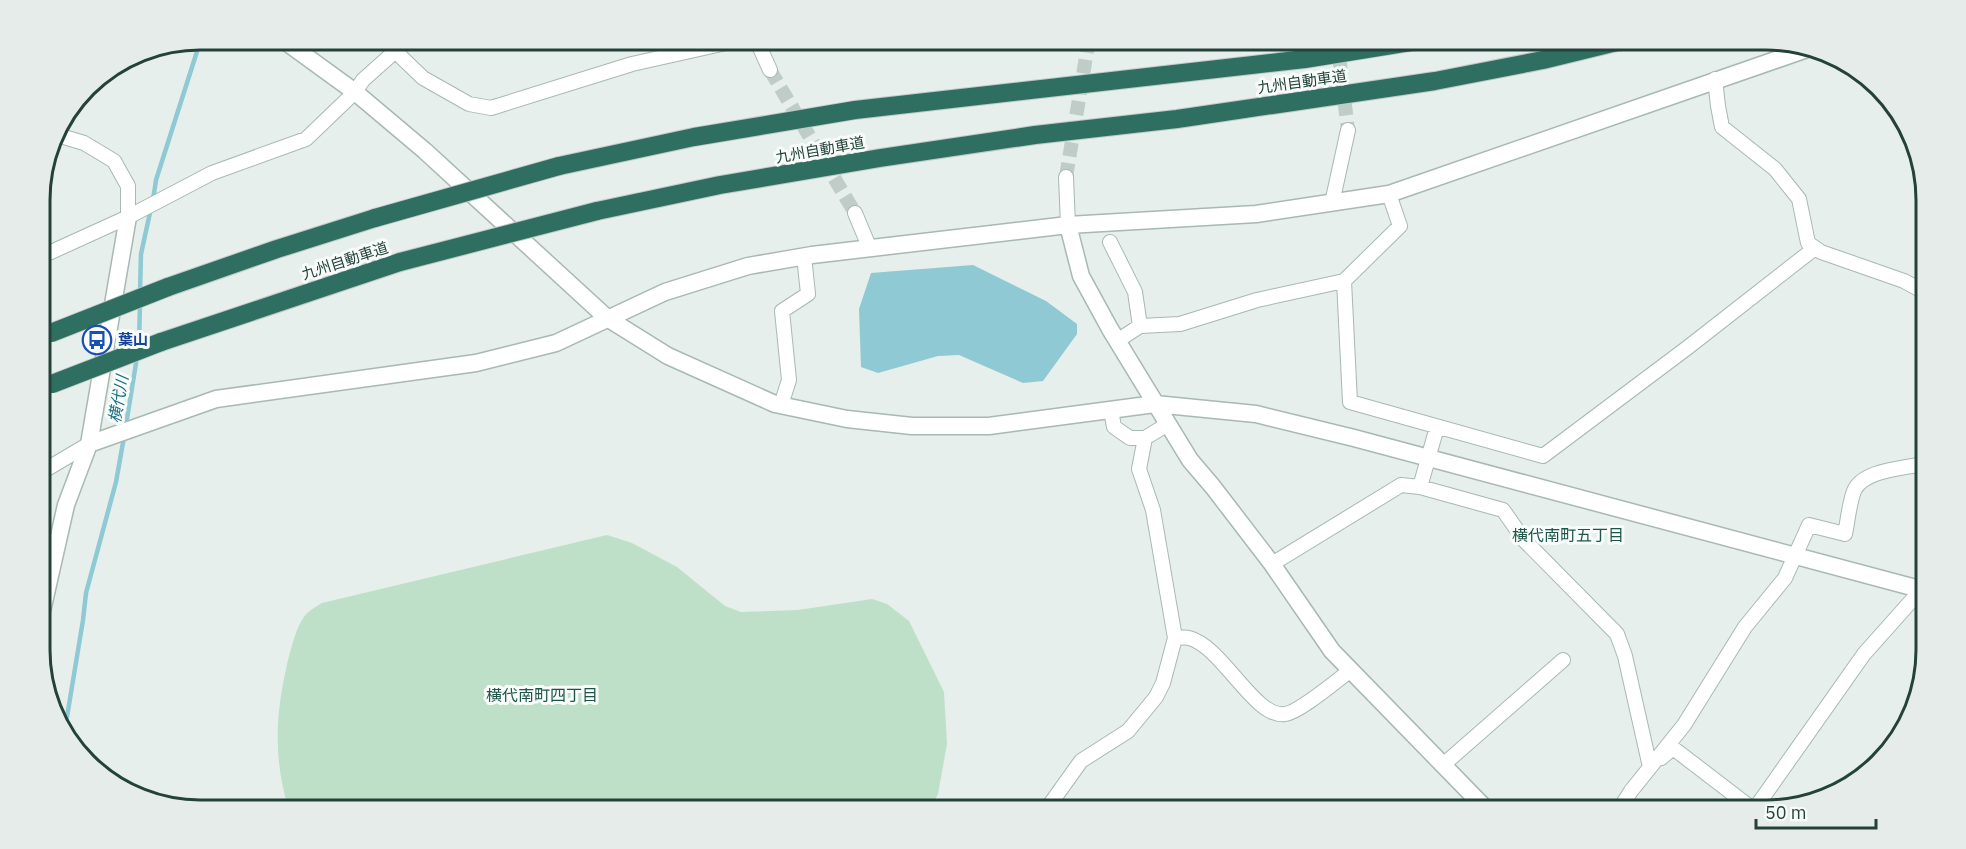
<svg xmlns="http://www.w3.org/2000/svg" width="1966" height="849" viewBox="0 0 1966 849" font-family="'IBM Plex Sans','Noto Sans JP',sans-serif">
	<rect width="100%" height="100%" fill="#e6efeb"/>
	<!-- green -->
	<path fill="#bfe0c8" d="M607,535L632,543L677,567L725,606L741,612L798,610L872,599L887,604L909,621L944,692L947,744L938,794L930,810H289C272,756 276,709 289,656C293,643 296,628 304,617C308,611 316,607 322,603Z"/>
	<!-- water -->
	<path fill="#8ec9d4" d="M973,265L1046,301L1077,324V334L1043,381L1023,383L959,355L938,356L878,373L861,367L859,309L871,273Z"/>
	<g fill="none" stroke-linecap="round" stroke-linejoin="round">
		<!-- stream -->
		<path stroke="#8ec9d4" stroke-width="4.5" d="M153,200L156,180L201,39
			M140,292L141,254L151,208
			M139,346L140,303
			M126,425L137,357
			M65,729L83,620L86,593L116,482L124,437"/>
		<!-- minor-tunnel -->
		<path stroke="#bfccc8" stroke-width="14" stroke-dasharray="14 7" stroke-linecap="butt" d="M1337,39L1348,130
			M770,70L855,213
			M1066,177L1089,39"/>
		<!-- minor casing -->
		<g stroke="#a8b8b2" stroke-width="16">
			<path id="minor" d="M756,39L770,70
				M395,51L423,78L469,104L491,108L632,64L744,39
				M1715,79L1718,106L1722,127L1775,169L1799,199L1808,243L1821,252L1904,281L1926,293
				M54,134L84,143L114,161L128,186V217
				M1066,177L1068,225
				M1389,194L1400,226L1344,281L1350,402L1543,456L1687,348L1815,248
				M1332,203L1348,130
				M855,213L870,249
				M1110,242L1135,292L1140,326
				M40,257L128,217L212,173L306,139L355,92L363,80L409,39
				M1117,341L1140,326L1180,324L1257,300L1344,281
				M781,405L789,380L782,311L808,294L804,256
				M1111,410L1114,427L1130,438H1145L1168,424
				M40,473L89,444
				M1420,487L1437,427
				M1272,564L1401,485L1420,487L1503,510L1524,540L1617,634L1625,656L1650,767
				M1175,638C1179,638 1185,637 1189,638C1222,646 1255,719 1285,714C1300,712 1337,680 1351,670
				M1661,758L1673,748L1754,810
				M1443,765L1563,660
				M1046,810L1081,761L1128,731L1156,697L1163,683L1175,638L1153,510L1139,469L1145,438
				M1619,810L1631,791L1684,725L1745,627L1785,578L1809,525L1845,534C1848,520 1849,504 1854,491C1863,469 1905,469 1926,463
				M1754,810L1864,654L1921,590L1927,578"/>
		</g>
		<!-- tertiary casing -->
		<g stroke="#a8b8b2" stroke-width="19">
			<path id="tertiary" d="M282,39L355,92L425,151L607,318L668,356L775,404L847,419L912,426H989L1155,404L1256,414L1354,438L1927,591
				M1068,225L1081,276L1110,329L1190,460L1213,487L1272,564L1332,651L1487,810
				M89,444L216,399L476,363L556,343L665,292L748,266L812,255L1068,225L1256,214L1389,194L1810,48
				M40,620L66,505L89,444L128,217"/>
		</g>
		<!-- motorway casing -->
		<g stroke="#c2cac8" stroke-width="20">
			<path id="motorway" d="M559,166L694,137L855,110L1305,59L1429,39
				M597,211L720,185L880,158L1035,135L1177,119L1435,81L1543,60L1629,39
				M168,287L277,249L375,218
				M161,342L400,262"/>
		</g>
		<!-- minor -->
		<use href="#minor" stroke="#fff" stroke-width="14"/>
		<!-- tertiary -->
		<use href="#tertiary" stroke="#fff" stroke-width="16"/>
		<!-- motorway -->
		<use href="#motorway" stroke="#2f6f62" stroke-width="18"/>
		<!-- motorway-bridge casing -->
		<g stroke="#c2cac8" stroke-width="20" stroke-linecap="butt">
			<path id="motorway-bridge" d="M375,218L559,166
				M400,262L597,211
				M51,333L168,287
				M52,384L161,342"/>
		</g>
		<!-- motorway-bridge -->
		<use href="#motorway-bridge" stroke="#2f6f62" stroke-width="18"/>
	</g>
	<!-- icons -->
	<defs>
		<g id="bus-ring" transform="scale(1.5)"><circle r="9.5" fill="#f7fbf9" stroke="#1a4fb4" stroke-width="1.5"/><path d="M-5-6H5V4H4V6H2V4H-2V6H-4V4H-5ZM-3.5-4V0h7V-4ZM-3.5 1.2v1.5H-2V1.2ZM2 1.2v1.5H3.5V1.2Z" fill="#1a4fb4"/></g>
	</defs>
	<g fill-rule="evenodd">
		<use href="#bus-ring" x="97" y="340"/>
	</g>
	<g text-anchor="middle" stroke-width="6" stroke-linejoin="round" paint-order="stroke">
		<!-- street labels -->
		<g font-size="15" fill="#24423a" stroke="#f7fbf9">
			<text transform="translate(1302 82) rotate(-8)" y="5">九州自動車道</text>
			<text transform="translate(820 150) rotate(-10)" y="5">九州自動車道</text>
			<text transform="translate(345 261) rotate(-18)" y="5">九州自動車道</text>
		</g>
		<!-- transit labels -->
		<g font-size="15" font-weight="bold" fill="#164399" stroke="#f7fbf9" text-anchor="start">
			<text x="118" y="345">葉山</text>
		</g>
		<!-- water labels -->
		<g font-size="16" font-style="italic" fill="#1c6f80" stroke="#f7fbf9">
			<text transform="translate(118 399) rotate(-80)" y="6">横代川</text>
		</g>
		<!-- neighbourhood labels -->
		<g font-size="16" fill="#1f5548" stroke="#f7fbf9">
			<text x="1568" y="541">横代南町五丁目</text>
			<text x="542" y="701">横代南町四丁目</text>
		</g>
	</g>
	<!-- crop -->
	<path d="M0 0H1966V849H0ZM200 50H1766A150 150 0 0 1 1916 200V650A150 150 0 0 1 1766 800H200A150 150 0 0 1 50 650V200A150 150 0 0 1 200 50Z" fill="#e6ecea" fill-rule="evenodd"/>
	<path fill="none" stroke="#24423a" stroke-width="3" d="M200 50H1766A150 150 0 0 1 1916 200V650A150 150 0 0 1 1766 800H200A150 150 0 0 1 50 650V200A150 150 0 0 1 200 50Z"/>
	<!-- scale -->
	<path d="M1756 819v9h120v-9" fill="none" stroke="#24423a" stroke-width="3"/>
	<text x="1765" y="819" font-size="18" fill="#24423a" stroke="#f7fbf9" stroke-width="4.5" paint-order="stroke">50 m</text>
</svg>
